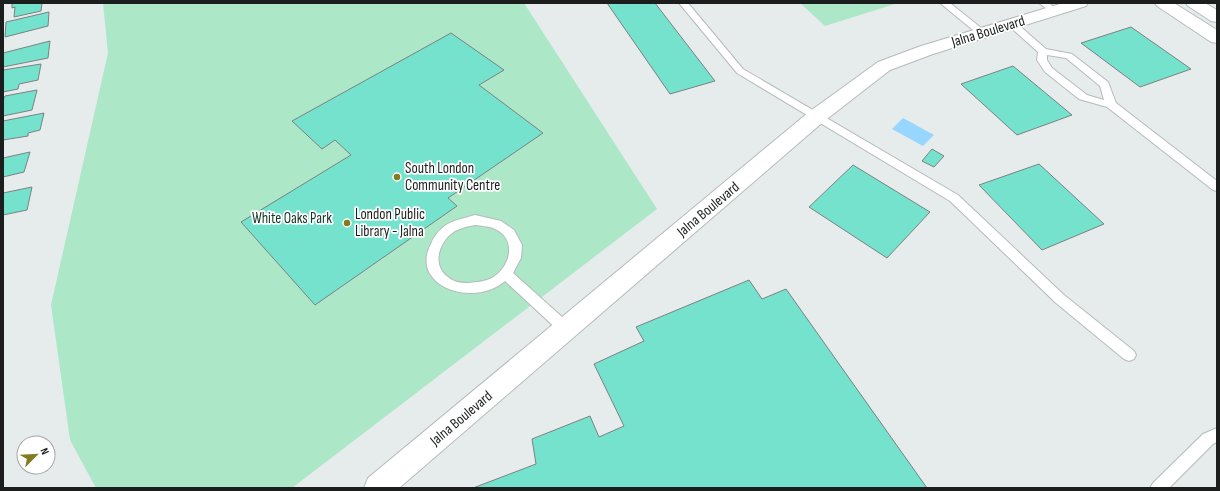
<svg xmlns="http://www.w3.org/2000/svg" width="1220" height="491" viewBox="0 0 1220 491" font-family="'Sofia Sans Condensed',sans-serif">
	<rect width="100%" height="100%" fill="#e6ecec"/>
	<!-- green -->
	<path fill="#ace7c7" d="M103,3H524L657,209L292,488H96L70,440L51,305L108,53Z
		M800,3H898L825,26Z"/>
	<!-- water -->
	<path fill="#97d6fe" d="M903,118L934,135L923,146L892,129Z"/>
	<!-- building -->
	<path fill="#75e2ce" stroke="#7d8180" d="M12,3H42L41,11L14,17L15,7L12,8Z
		M607,3H655L715,81L670,94Z
		M49,12L48,26L5,37L6,22Z
		M1131,27L1191,69L1140,87L1081,43Z
		M451,33L504,70L479,85L543,133L448,198L457,206L315,305L241,222L351,155L335,140L322,149L292,121Z
		M50,41L48,58L3,67V53Z
		M41,64L38,80L19,84L18,89L3,92V70Z
		M1013,66L1072,115L1017,135L961,84Z
		M37,90L32,110L3,116V100L5,96Z
		M44,113L40,130L28,133V136L3,140V121Z
		M932,149L944,156L934,167L922,161Z
		M30,152L24,172L3,177V158Z
		M1039,164L1104,224L1042,250L979,185Z
		M853,165L930,212L887,258L809,207Z
		M32,187L27,210L3,215V193Z
		M749,280L762,299L786,289L927,488H473L536,464L532,439L590,416L599,437L624,426L594,364L644,341L636,327Z"/>
	<g fill="none" stroke-linecap="round" stroke-linejoin="round">
		<!-- service casing -->
		<g stroke="#b5baba" stroke-width="2">
			<path id="service" d="M679,3H688L743,69L958,195L1064,295L1134,351L1136,355L1134,359L1129,361L1124,359L1056,303L950,201L737,73Z
				M940,3H950L985,31L987,33L985,35H979Z
				M1039,3H1049L1058,11L1054,14Z
				M1012,21L1015,22L1046,49L1072,54L1108,82L1116,103L1217,181V191L1213,190L1107,107L1079,99L1045,72L1037,60L1038,52L1009,26L1007,24L1009,22ZM1047,55L1066,58L1100,86L1104,100L1087,95L1052,68L1047,60Z
				M475,215L501,221L514,230L522,245L521,258L513,273L571,325L573,329L571,333L566,335L561,333L505,281C496,289 483,293 472,293C444,294 415,274 431,244C434,236 439,230 446,225C454,220 465,218 475,215ZM475,225C481,226 487,226 493,228C518,238 511,267 492,278C484,282 476,282 468,283C461,283 453,282 448,277C431,265 439,241 455,231C461,228 468,226 475,225Z
				M1217,428V442L1213,444L1169,488H1150L1153,483L1203,434Z"/>
		</g>
		<!-- tertiary casing -->
		<g stroke="#b5baba" stroke-width="2">
			<path id="tertiary" d="M1063,3H1088L1086,6L933,54L890,70L823,122L399,488H364L368,478L809,112L878,62L921,46Z"/>
		</g>
		<!-- secondary casing -->
		<g stroke="#b5baba" stroke-width="2">
			<path id="secondary" d="M1155,3H1174L1217,30V43L1211,42L1157,6Z
				M1186,3H1205L1217,10V22L1211,21L1188,6Z"/>
		</g>
		<!-- service -->
		<use href="#service" fill="#fff" fill-rule="evenodd"/>
		<!-- tertiary -->
		<use href="#tertiary" fill="#fff" fill-rule="evenodd"/>
		<!-- secondary -->
		<use href="#secondary" fill="#fff" fill-rule="evenodd"/>
	</g>
	<!-- markers -->
	<g fill="#827b20" stroke="#fff" stroke-width="1.5">
		<circle cx="397" cy="177" r="4"/>
		<circle cx="347" cy="223" r="4"/>
	</g>
	<g text-anchor="middle" stroke-width="3.5" stroke-linejoin="round" paint-order="stroke">
		<!-- street labels -->
		<g font-size="15" fill="#1c1e1e" stroke="#fff">
			<text transform="translate(988 31) rotate(-17)" y="5">Jalna Boulevard</text>
			<text transform="translate(708 209) rotate(-40)" y="5">Jalna Boulevard</text>
			<text transform="translate(461 418) rotate(-40)" y="5">Jalna Boulevard</text>
		</g>
		<!-- poi labels -->
		<g font-size="15" fill="#1c1e1e" stroke="#fff" text-anchor="start">
			<text x="405" y="173">South London<tspan x="405" dy="17">Community Centre</tspan></text>
			<text x="355" y="219">London Public<tspan x="355" dy="17">Library - Jalna</tspan></text>
		</g>
		<!-- park labels -->
		<g font-size="15" fill="#103725" stroke="#fff">
			<text x="292" y="223">White Oaks Park</text>
		</g>
	</g>
	<!-- border -->
	<rect width="1220" height="491" fill="none" stroke="#1c1e1e" stroke-width="8"/>
	<!-- north arrow -->
	<g transform="translate(36 455) rotate(66)"><circle r="19" fill="#ffffff" stroke="#a4a5a5"/>
	<path d="M0-3L7 15L0 10L-7 15Z" fill="#827b20"/>
	<text y="-6" font-size="11" font-weight="bold" text-anchor="middle" fill="#1c1e1e">N</text>
	</g>
</svg>
